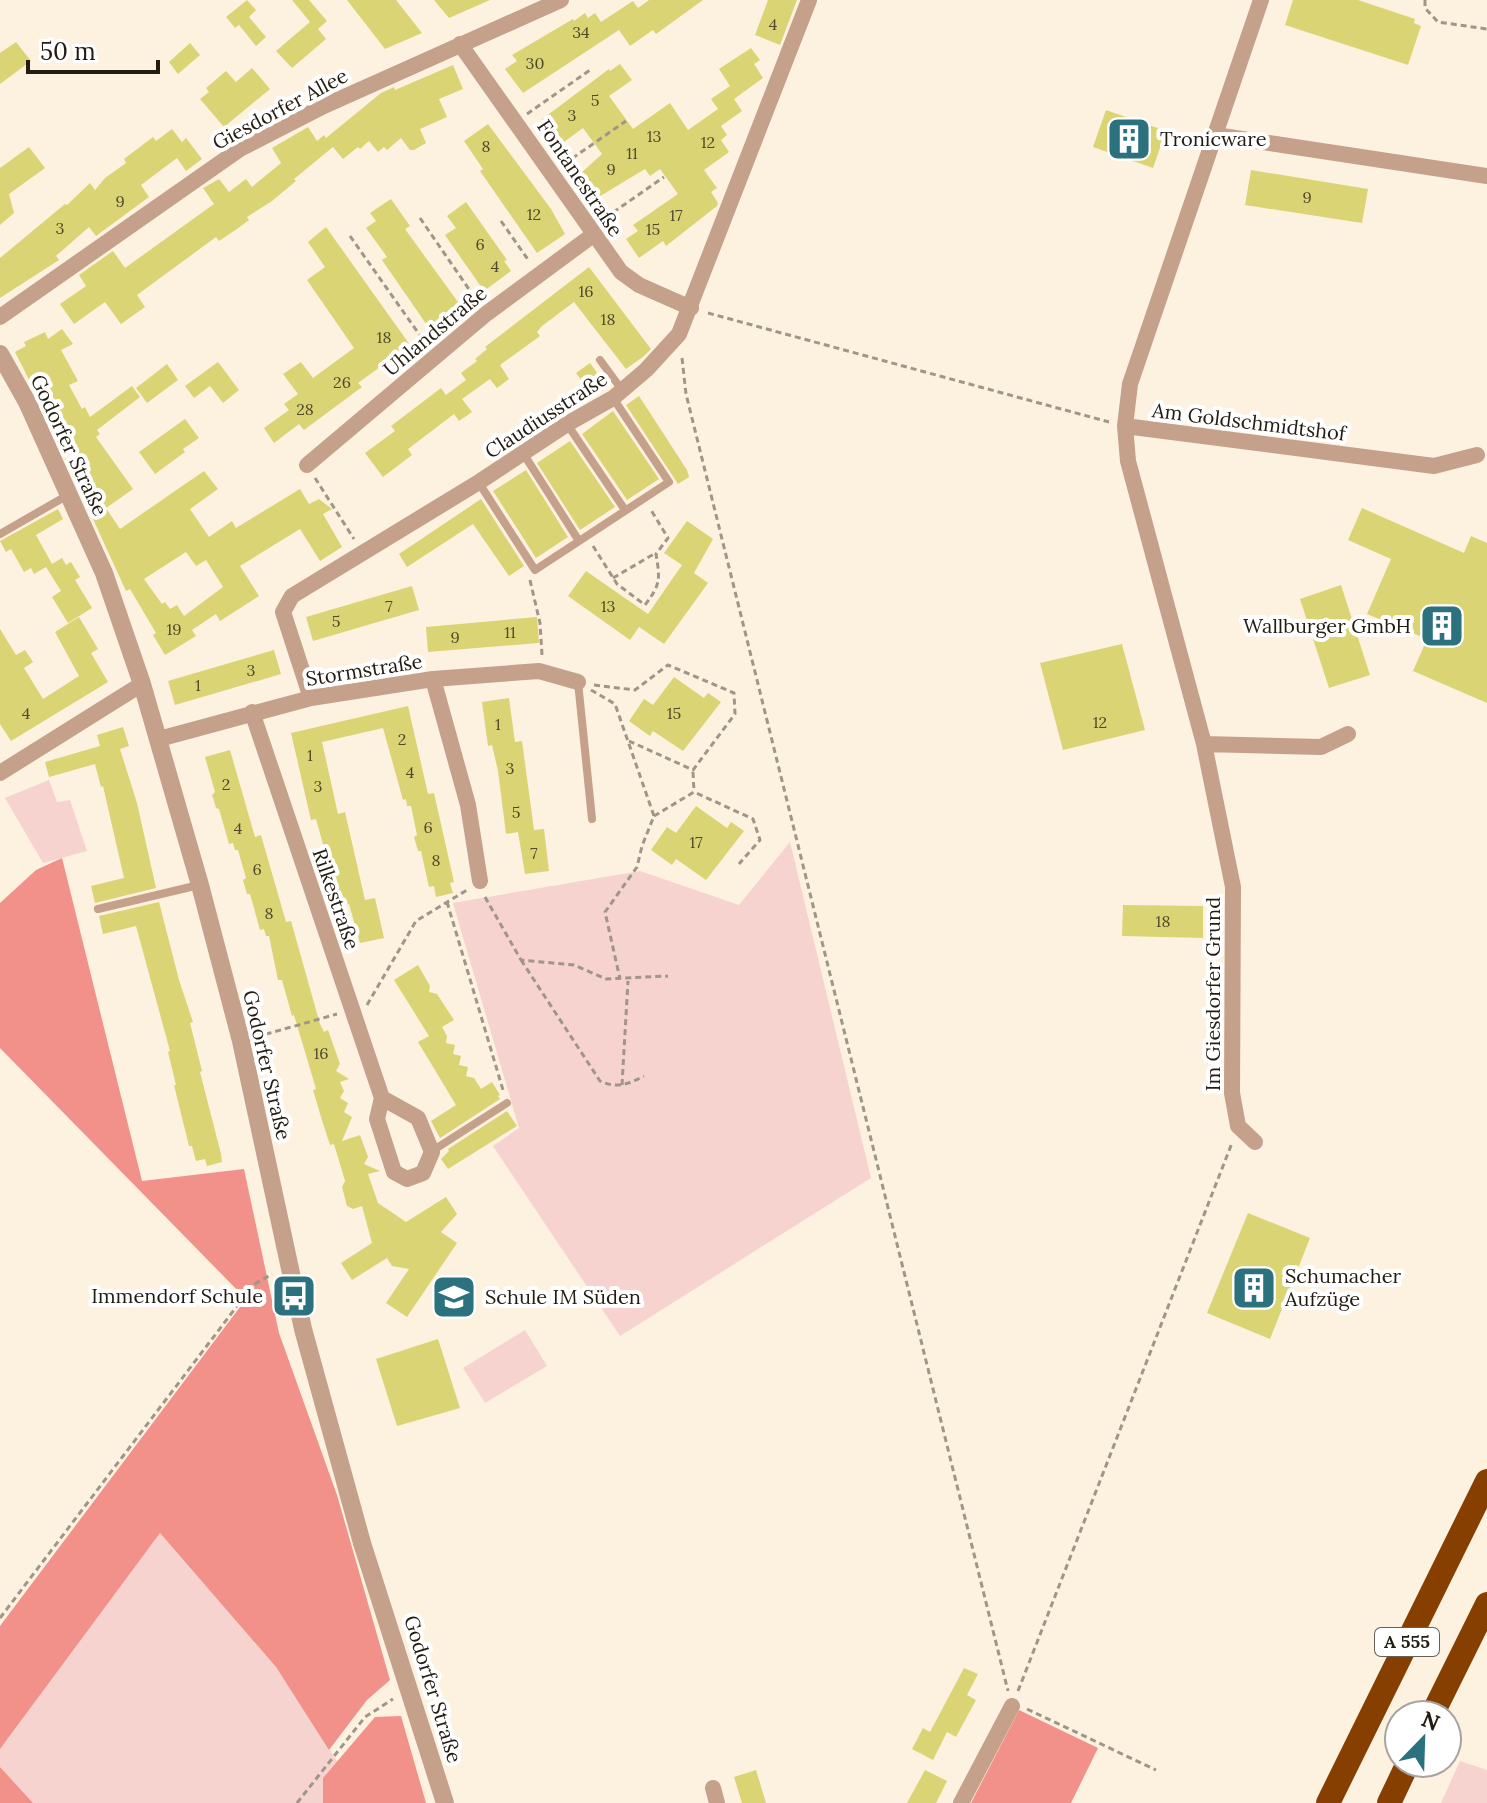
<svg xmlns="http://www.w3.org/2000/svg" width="1487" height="1803" viewBox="0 0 1487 1803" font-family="Lora,serif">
	<rect width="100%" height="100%" fill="#fdf1e0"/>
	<!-- green -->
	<path fill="#f6d3cf" d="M49,780L57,802L70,800L87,851L43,863L5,798Z
		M790,842L871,1178L620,1336L493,1146L519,1128L453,903L640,871L739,905Z
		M525,1330L547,1366L485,1403L463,1368Z
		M160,1533L276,1667L337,1761L323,1778V1803H33L0,1767V1749Z
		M1460,1761L1487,1770V1803H1441Z"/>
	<!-- forest -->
	<path fill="#f19189" d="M62,858L142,1181L244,1169L279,1333L337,1495L390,1680L367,1700L329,1750L276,1667L160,1533L0,1749V1626L246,1299L0,1048V903L36,870Z
		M1019,1710L1098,1748L1071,1803H971Z
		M401,1716L426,1803H323V1778L375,1717Z
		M0,1767L33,1803H0Z"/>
	<!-- building -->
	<path fill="#dbd475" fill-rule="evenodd" d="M247,0L256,10L249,17L266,37L256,46L239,25L235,28L226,17Z
		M292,0H309L327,21L318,29L326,39L292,68L276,51L310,22Z
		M347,0H396L422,33L385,49Z
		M434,0H490L449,18Z
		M649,0H703L656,34L653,30L630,46L619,30L523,93L505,69L517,61L512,55L573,19L574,21L585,13L588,18L595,13L601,22L633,1L638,8Z
		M768,0H797L780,45L755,35Z
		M1293,0H1358L1415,19L1414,23L1421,26L1408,65L1285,25Z
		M16,42L31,61L0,84V53Z
		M190,43L200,55L178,74L169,62Z
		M751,48L760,60L754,64L763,78L734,99L742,111L721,126L727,135L721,140L729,152L704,170L717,188L711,192L718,203L717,206L666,246L663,241L639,258L626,239L638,231L633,225L678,194L660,169L650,176L645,169L597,198L580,174L602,154L583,128L560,145L541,120L609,69L610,71L620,64L632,80L609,96L633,129L670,103L688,130L718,109L711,99L730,86L719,69Z
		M453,65L463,89L439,99L447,117L420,129L426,143L414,150H410L401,138L387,150L384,147L378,152L369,141L360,149L358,147L343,159L333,147L294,179L296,181L272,201L247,217L249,220L237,229L219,241L216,237L137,295L145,307L121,324L105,302L74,324L60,304L86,286L79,275L113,251L125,268L214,204L203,188L205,187L219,179L229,192L246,179L252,187L281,163L272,148L308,127L317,141L324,135L326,138L381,93L394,87L395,90Z
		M252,68L270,89L224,127L200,99L209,92L206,88L226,71L236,82Z
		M1106,110L1166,131L1153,168L1093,147Z
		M488,124L551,209L565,234L537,253L480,171L483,169L464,141Z
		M172,129L182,142L186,138L202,159L186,171L177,158L141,185L149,197L96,236L89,227L56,256L59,260L0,298V258L65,204L67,205L90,183L95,190L105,178L126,163L124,159L153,137L156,141Z
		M29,147L45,168L9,194L14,213L0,225V168Z
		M1251,170L1368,189L1362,223L1245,205Z
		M391,199L410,226L405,229L463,309L431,331L382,260L387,257L366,228L376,221L370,213Z
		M466,202L507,260L504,261L511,271L484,291L445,235L456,228L447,216Z
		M326,227L410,345L358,383L362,387L304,430L299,424L274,443L264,428L289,410L284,404L298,394L283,374L301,362L313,378L354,348L307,280L325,267L308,242Z
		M589,267L651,349L644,356L626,369L574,302L542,326L537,332L540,336L500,365L509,379L497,388L490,379L462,399L472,412L459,421L454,414L408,449L412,455L383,477L365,453L395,431L391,426L441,388L446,395L466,380L461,373L477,361L475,359L487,349L485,347Z
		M62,329L73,344L61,350L78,381L69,385L82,409L85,407L90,417L132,386L140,397L97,430L100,434L96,437L133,489L106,508L120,529L204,471L218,489L190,509L209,537L232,521L236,528L300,489L309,504L319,499L332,509L323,514L342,547L320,561L300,529L240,566L259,596L220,621L216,614L192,630L196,636L165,655L153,635L156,633L130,589L126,591L88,508L100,500L86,482L91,479L52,425L15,352L26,346L24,342L45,332L48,339ZM186,552L196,566L206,560L223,587L184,616L177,605L170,609L165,602L162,604L144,579Z
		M218,362L239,390L223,403L210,386L194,398L185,386Z
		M590,363L608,388L593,396L576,373Z
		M167,364L178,380L147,403L136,388Z
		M639,396L687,470L689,477L678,484L626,405Z
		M613,411L659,479L627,500L582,434Z
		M185,419L199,438L183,449L185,452L155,474L139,452Z
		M570,441L615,507L580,530L537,463Z
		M526,470L568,537L536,558L493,491Z
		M481,499L524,566L509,576L473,524L407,567L399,554Z
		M1362,508L1464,553L1471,536L1487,543V703L1413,671L1427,639L1367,614L1391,559L1348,540Z
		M58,509L63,519L36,535L52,564L62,558L66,565L71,562L80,577L75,580L92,608L68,623L52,597L61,591L46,567L34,574L31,568L24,572L11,549L6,552L0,541Z
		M687,521L713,539L694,573L708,583L664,644L639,627L630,640L568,596L586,571L648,614L682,565L664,553Z
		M1341,585L1370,675L1329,688L1300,599Z
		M412,586L419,610L313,641L306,617Z
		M79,617L98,649L91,653L108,682L11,741L0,724V629L16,655L25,650L33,662L24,668L43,699L79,676L55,632Z
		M537,617L539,643L428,652L426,627Z
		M1122,644L1145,730L1063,750L1040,663Z
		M274,650L281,674L175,705L168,681Z
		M674,677L704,698L708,693L721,702L683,751L653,731L650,736L629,721L644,699L653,705Z
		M509,698L515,742L522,741L534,830L544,829L549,871L525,874L518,832L506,834L498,771L492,745L488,746L482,702Z
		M408,706L428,794L434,793L454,882L450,883L453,893L436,897L434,886L429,887L421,851H418L414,837L417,835L411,806H407L406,799L403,800L383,728L322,742L338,814L345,812L365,900L375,898L384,938L360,943L349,904L338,906L323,844L316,819L311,820L291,733Z
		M123,727L129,746L120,749L137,803L156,888L95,903L91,886L124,878L103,786L101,787L95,764L49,777L45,762L100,746L97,735Z
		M230,750L255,837L261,835L286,922L291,921L320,1024L324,1032L328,1030L340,1064L336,1071L349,1079L340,1082L344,1091L340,1098L348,1103L344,1112L352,1117L342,1141L360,1135L368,1157L364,1164L380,1171L368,1174L378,1203L406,1222L446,1197L457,1214L441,1232L457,1243L407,1317L386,1303L409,1269L392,1266L387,1258L352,1280L341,1263L372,1243L362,1206L353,1209L347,1206L342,1187L345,1181L334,1144L330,1145L321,1117L313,1090L316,1089L294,1015L292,1016L282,980H278L269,936H266L264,929L260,930L250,894H247L243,880L246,878L238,850H235L233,843L229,844L219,809L216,808L214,801L212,795L215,792L205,757Z
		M696,806L727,828L731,822L744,831L706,880L676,859L672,865L651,850L667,827L676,833Z
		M159,902L179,980L193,1022L190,1023L202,1071L200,1072L221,1154L222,1162L207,1166L205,1159L196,1161L192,1146H189L174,1085H176L168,1052L170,1051L136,926L103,934L99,916Z
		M1123,905L1203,906V938L1122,936Z
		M418,965L430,986L429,992L437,994L454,1020L442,1027L447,1036L446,1043L455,1045L453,1054L461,1056L459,1065L468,1067L466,1076L474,1078L481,1089L492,1082L500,1095L498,1096L500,1099L440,1138L431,1121L456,1105L418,1042L429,1036L394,980Z
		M507,1111L517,1126L448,1169L441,1159L449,1151L448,1149Z
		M1248,1213L1310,1238L1270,1339L1207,1313Z
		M438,1339L460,1408L397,1426L376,1359Z
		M964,1668L978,1674L967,1695L976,1700L956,1737L947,1732L933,1760L912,1749L923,1728L930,1732Z
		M756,1770L766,1803H742L734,1777Z
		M925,1770L947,1781L936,1803H907Z"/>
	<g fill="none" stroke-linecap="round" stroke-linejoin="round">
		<!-- path -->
		<path stroke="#a09688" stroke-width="3" stroke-dasharray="6 4" stroke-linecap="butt" d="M1425,0V8L1438,22L1487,29
			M527,114L590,70
			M564,164L626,121
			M420,218L477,301
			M605,218L664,177
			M501,221L529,261
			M350,236L426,344
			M708,313L1109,422
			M682,358L686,394L1008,1691
			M315,478L354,539
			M593,546L617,584L645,605C661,584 660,579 656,554L668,538L651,510
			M613,578L654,554
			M530,580L540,623L542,655
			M594,685L635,690L668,665L734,693L735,714L693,770L629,741
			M591,690L615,704L654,816L642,846L637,867L605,912L620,979
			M693,772L694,792
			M654,816L694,792L753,819L760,840L739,864
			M485,897L521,960L574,965L606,979L668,976
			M447,902L503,1090
			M521,960L600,1081C616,1089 629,1084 644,1076
			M367,1005L416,921L467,890
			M256,1037L337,1014
			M622,1085L628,981
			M0,1618L253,1285L272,1274
			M1018,1691L1232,1143
			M1027,1709L1156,1770
			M297,1803L365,1717L393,1699"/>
		<!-- service -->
		<path stroke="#c5a08b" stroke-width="8" d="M600,360L622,390
			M567,424L625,510
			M523,453L579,541
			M479,483L535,570L669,482L613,398
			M0,534L68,495
			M578,682L592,819
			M98,909L199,885
			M432,1151L507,1103"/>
		<!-- minor -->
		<path stroke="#c5a08b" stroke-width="16" d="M460,44L621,272L639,285L691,308
			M1216,135L1487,176
			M0,317L240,149L324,106L561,0
			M1125,426L1434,466L1477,455
			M307,465L486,314L593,235
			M433,679L468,805L480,881
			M311,698L283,612L292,596L479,482L567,424L613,398L646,370L679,334L809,0
			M252,712L382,1098L377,1119L394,1172L407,1179L423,1173L432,1152L418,1118L382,1098
			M159,739L311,698L433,679L539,671L578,682
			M1204,744L1321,747L1348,734
			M0,773L142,684
			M1255,1142L1238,1126L1232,1093L1233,887L1204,744L1128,461L1125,426L1130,384L1261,0
			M713,1788L717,1803
			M961,1803L1012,1706"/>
		<!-- tertiary -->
		<path stroke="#c5a08b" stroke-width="18" d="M0,354L27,402L104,573L142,684L200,885L241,1041L303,1329L362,1543L445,1803"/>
		<!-- motorway -->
		<path stroke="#873f00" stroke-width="24" d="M1432,1715L1487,1604
			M1328,1803L1487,1481
			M1389,1803L1408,1763"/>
	</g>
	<!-- icons -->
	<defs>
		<g id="building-square" transform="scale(2.3)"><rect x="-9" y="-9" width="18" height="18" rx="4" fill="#2b727e" stroke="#fff"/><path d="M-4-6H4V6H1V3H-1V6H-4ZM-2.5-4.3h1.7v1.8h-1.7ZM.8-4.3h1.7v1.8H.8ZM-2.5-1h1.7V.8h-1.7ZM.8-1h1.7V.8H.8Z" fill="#fff"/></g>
		<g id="bus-square" transform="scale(2.3)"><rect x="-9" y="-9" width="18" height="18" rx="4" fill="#2b727e" stroke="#fff"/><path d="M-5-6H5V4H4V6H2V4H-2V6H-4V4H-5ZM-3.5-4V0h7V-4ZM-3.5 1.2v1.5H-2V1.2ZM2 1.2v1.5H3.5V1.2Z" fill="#fff"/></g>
		<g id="school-square" transform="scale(2.3)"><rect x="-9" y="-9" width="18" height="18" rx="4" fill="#2b727e" stroke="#fff"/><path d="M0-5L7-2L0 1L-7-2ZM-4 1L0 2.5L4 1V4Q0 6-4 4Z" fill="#fff"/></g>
	</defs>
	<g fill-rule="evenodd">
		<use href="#building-square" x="1129" y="139"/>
		<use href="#building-square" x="1442" y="626"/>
		<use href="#building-square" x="1254" y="1288"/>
		<use href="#bus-square" x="294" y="1296"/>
		<use href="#school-square" x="454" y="1297"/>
	</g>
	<g text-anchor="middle" stroke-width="8" stroke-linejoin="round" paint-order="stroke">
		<!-- number labels -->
		<g font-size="16" fill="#514a2a">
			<text x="773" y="30">4</text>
			<text x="581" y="38">34</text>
			<text x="535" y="69">30</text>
			<text x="595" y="106">5</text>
			<text x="572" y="121">3</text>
			<text x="654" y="142">13</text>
			<text x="708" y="148">12</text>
			<text x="486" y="152">8</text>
			<text x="632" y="159">11</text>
			<text x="611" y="175">9</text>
			<text x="1307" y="203">9</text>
			<text x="120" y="207">9</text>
			<text x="534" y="220">12</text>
			<text x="676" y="221">17</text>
			<text x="60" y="234">3</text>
			<text x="653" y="235">15</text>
			<text x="480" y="250">6</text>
			<text x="495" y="272">4</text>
			<text x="586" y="297">16</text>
			<text x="608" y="325">18</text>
			<text x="384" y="343">18</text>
			<text x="342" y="388">26</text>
			<text x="305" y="415">28</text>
			<text x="389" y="612">7</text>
			<text x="608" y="612">13</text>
			<text x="336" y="627">5</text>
			<text x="174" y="635">19</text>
			<text x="510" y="638">11</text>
			<text x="455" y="643">9</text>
			<text x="251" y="676">3</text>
			<text x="198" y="691">1</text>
			<text x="26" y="719">4</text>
			<text x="674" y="719">15</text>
			<text x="1100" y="728">12</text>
			<text x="498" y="730">1</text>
			<text x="402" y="745">2</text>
			<text x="310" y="761">1</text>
			<text x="510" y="774">3</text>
			<text x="410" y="778">4</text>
			<text x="226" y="790">2</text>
			<text x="318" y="792">3</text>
			<text x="516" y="818">5</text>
			<text x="428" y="833">6</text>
			<text x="238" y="834">4</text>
			<text x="696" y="848">17</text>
			<text x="534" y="859">7</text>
			<text x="436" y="866">8</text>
			<text x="257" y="875">6</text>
			<text x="269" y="919">8</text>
			<text x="1163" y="927">18</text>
			<text x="321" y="1059">16</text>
		</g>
		<!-- shield labels -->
		<rect fill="#fff" stroke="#656058" stroke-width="2" x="1375" y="1628" width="64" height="28" rx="6"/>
		<g font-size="18" font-weight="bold" fill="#231c11">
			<text x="1407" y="1648">A 555</text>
		</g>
		<!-- street labels -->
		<g font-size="20" fill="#231c11" stroke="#fff">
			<text transform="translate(280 109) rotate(-28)" y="7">Giesdorfer Allee</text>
			<text transform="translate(580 178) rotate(56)" y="7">Fontanestraße</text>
			<text transform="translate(435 331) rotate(-40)" y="7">Uhlandstraße</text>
			<text transform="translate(546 415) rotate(-33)" y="7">Claudiusstraße</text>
			<text transform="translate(1249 422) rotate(7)" y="7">Am Goldschmidtshof</text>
			<text transform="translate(69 445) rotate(65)" y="7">Godorfer Straße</text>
			<text transform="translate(364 670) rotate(-9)" y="7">Stormstraße</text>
			<text transform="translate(336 899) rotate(71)" y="7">Rilkestraße</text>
			<text transform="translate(1213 994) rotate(-90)" y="7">Im Giesdorfer Grund</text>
			<text transform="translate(267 1065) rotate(77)" y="7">Godorfer Straße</text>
			<text transform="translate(433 1689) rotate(73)" y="7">Godorfer Straße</text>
		</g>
		<!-- poi labels -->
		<g font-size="20" fill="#231c11" stroke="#fff" text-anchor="start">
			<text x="1160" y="146">Tronicware</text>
			<text x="1411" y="633" text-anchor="end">Wallburger GmbH</text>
			<text x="1285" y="1283">Schumacher<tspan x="1285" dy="23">Aufzüge</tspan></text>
			<text x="263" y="1303" text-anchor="end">Immendorf Schule</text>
			<text x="485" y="1304">Schule IM Süden</text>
		</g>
	</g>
	<!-- north arrow -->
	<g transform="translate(1423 1739) rotate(23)"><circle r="38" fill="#ffffff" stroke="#a7a4a0" stroke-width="2"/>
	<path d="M0-6L14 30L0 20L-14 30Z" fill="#2b727e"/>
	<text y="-12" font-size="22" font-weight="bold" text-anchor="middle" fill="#231c11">N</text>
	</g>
	<!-- scale -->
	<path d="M28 60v12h130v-12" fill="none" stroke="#231c11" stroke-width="4"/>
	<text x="40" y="60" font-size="24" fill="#231c11" stroke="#ffffff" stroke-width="6" paint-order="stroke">50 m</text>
</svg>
